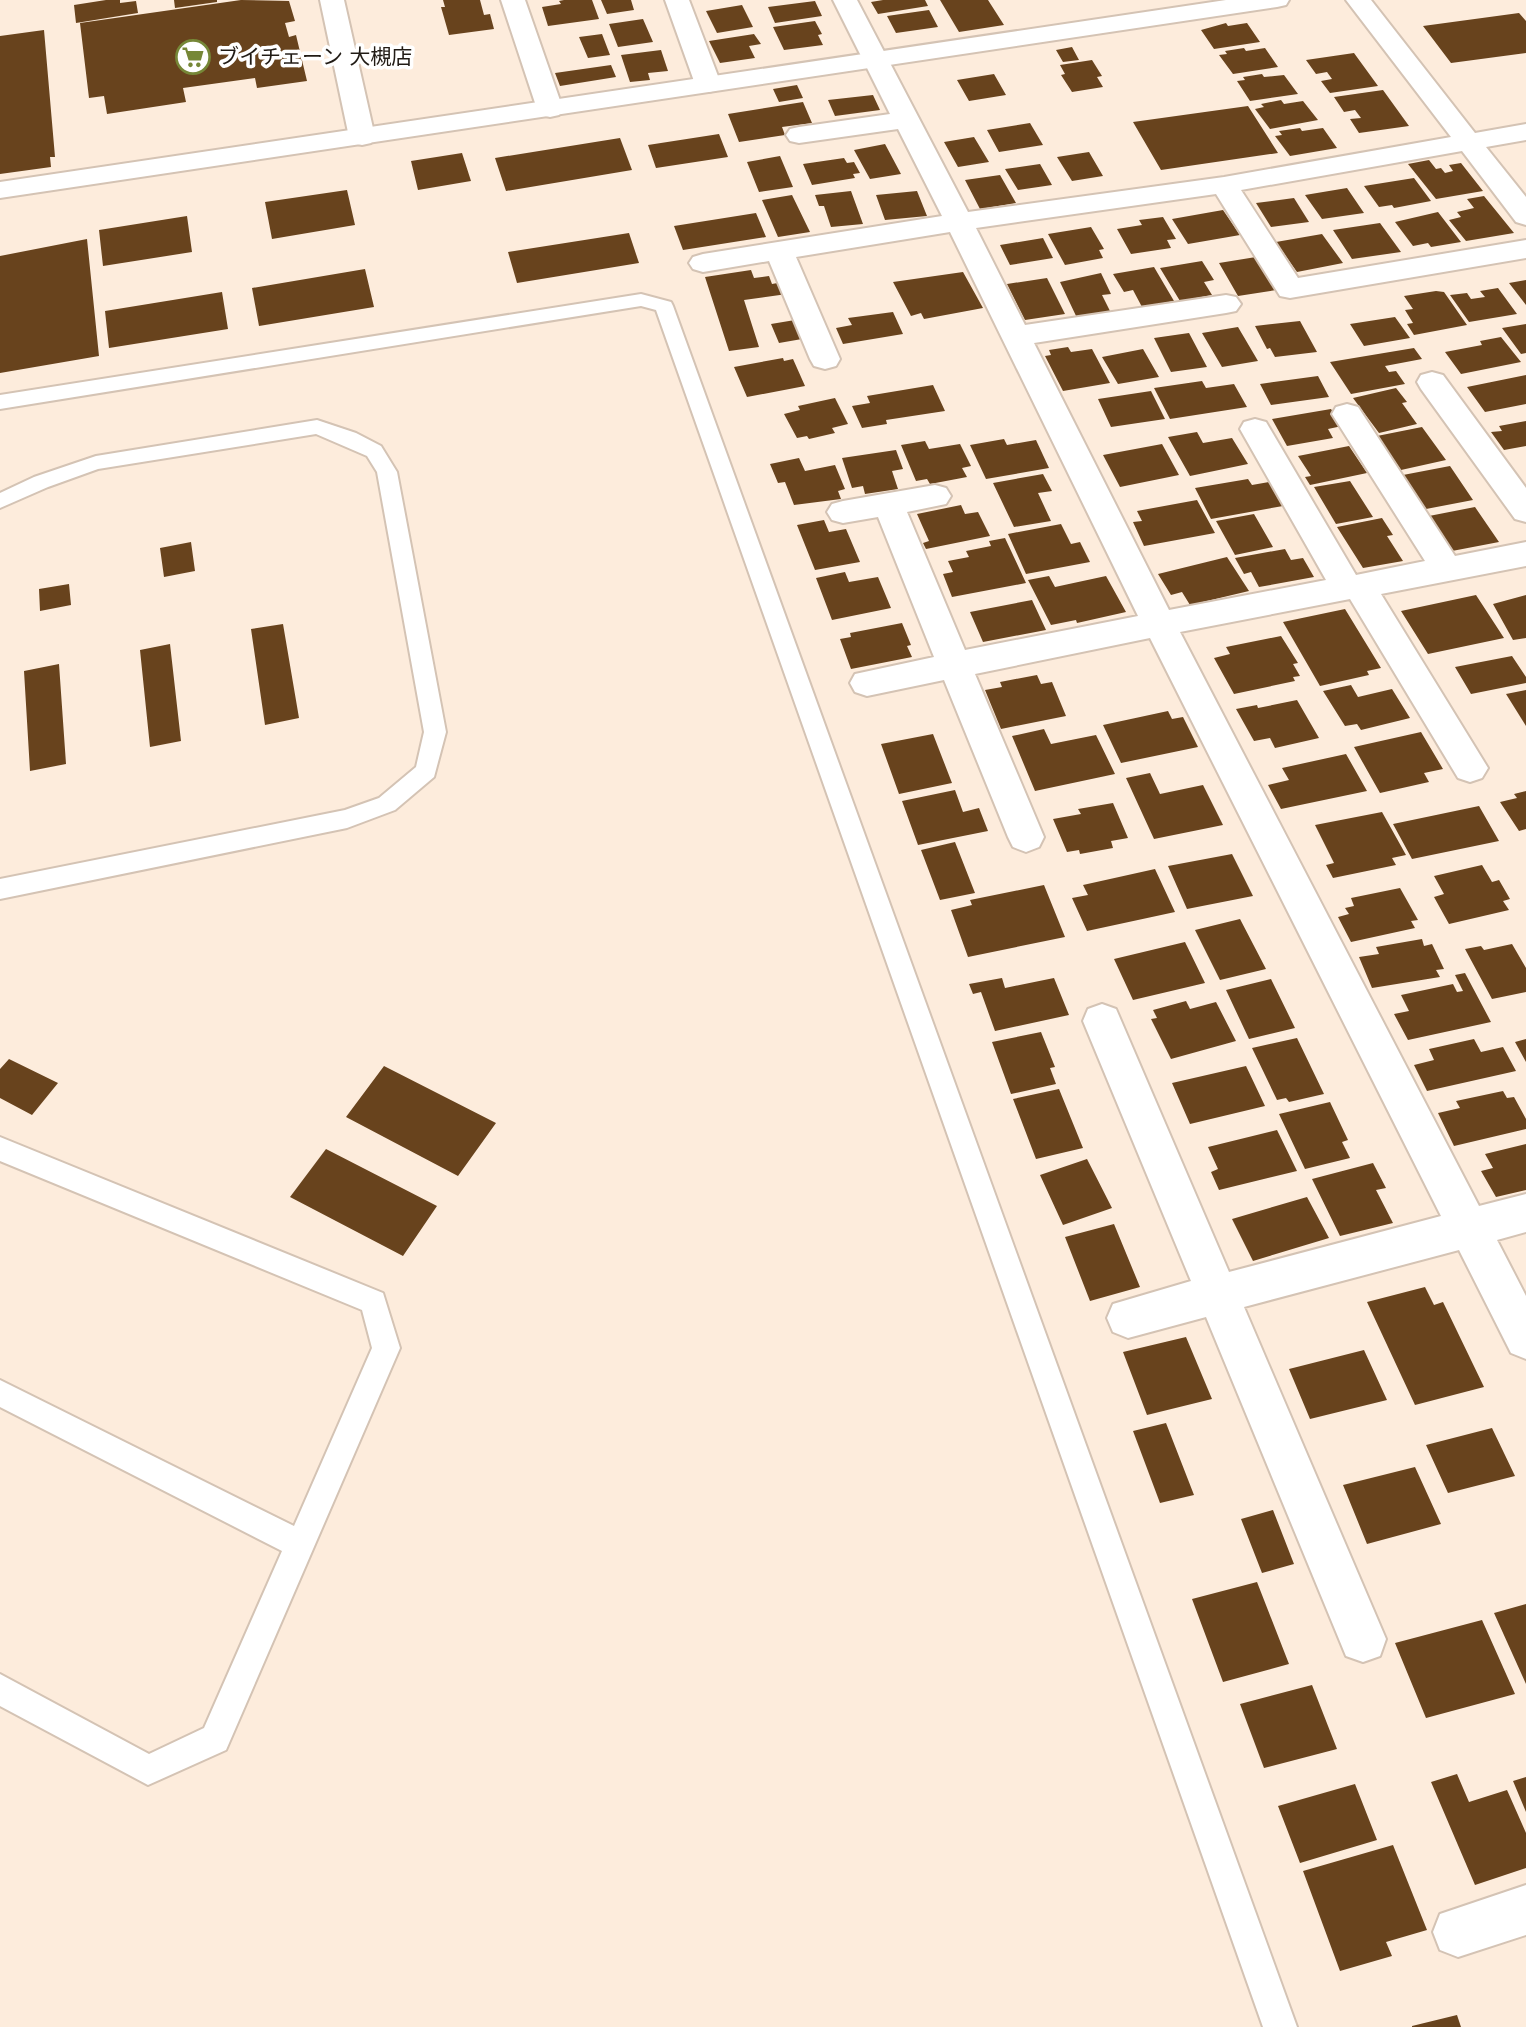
<svg xmlns="http://www.w3.org/2000/svg" width="1526" height="2027" viewBox="0 0 1526 2027" font-family="Jost,'Noto Sans JP',sans-serif">
	<rect width="100%" height="100%" fill="#fdecdc"/>
	<!-- building -->
	<path fill="#68431d" d="M106,0H120V3L136,1L138,13L76,23L74,5Z
		M174,0H217V2L175,8Z
		M241,0L289,1L295,21L285,23L289,37L296,35L307,81L257,88L255,78L183,88L186,102L107,114L104,96L89,98L80,23Z
		M443,0H480L484,15L490,14L494,29L449,35L441,7H445Z
		M564,0H592L599,19L548,26L542,7L561,4L559,1Z
		M601,0H631L634,10L607,14Z
		M883,0H925L928,6L878,14L871,2Z
		M940,0H988L1004,25L959,32Z
		M815,1L822,16L775,23L768,7Z
		M742,5L753,27L717,33L706,11Z
		M929,10L938,27L896,33L887,16Z
		M1519,13L1526,21V53L1451,63L1423,26Z
		M643,19L653,42L618,47L609,24Z
		M815,21L822,34L818,35L823,45L784,50L773,27Z
		M1226,23L1228,26L1247,23L1260,42L1214,49L1201,30Z
		M44,30L55,157H50L51,167L0,174V36Z
		M602,34L610,55L588,58L579,37Z
		M754,34L761,44L749,46L755,58L720,63L709,41Z
		M1072,47L1079,60L1063,62L1056,50Z
		M1244,48L1246,51L1265,48L1278,67L1233,74L1219,55L1227,54L1225,51Z
		M661,50L668,71L648,73L650,80L630,82L621,55Z
		M1354,53L1378,86L1330,93L1321,81L1332,79L1327,72L1316,74L1306,60Z
		M1092,60L1102,76L1097,77L1103,87L1072,92L1061,75L1065,74L1060,65Z
		M611,65L616,77L560,86L555,73Z
		M994,74L1006,95L969,101L957,80Z
		M1262,74L1264,77L1284,75L1298,94L1250,101L1237,81L1245,80L1243,77Z
		M797,85L803,98L779,102L773,89Z
		M1383,90L1409,126L1359,133L1350,119L1361,118L1355,110L1344,112L1334,97Z
		M873,95L880,110L835,116L828,100Z
		M1281,100L1284,104L1303,101L1318,120L1270,129L1255,109L1264,107L1261,104Z
		M803,102L812,123L782,127L785,135L739,142L728,114Z
		M1248,106L1278,153L1161,170L1133,122Z
		M1030,123L1043,145L999,152L987,130Z
		M1300,128L1302,131L1323,128L1337,148L1290,156L1275,136L1282,135L1279,131Z
		M719,134L728,157L656,168L648,145Z
		M974,137L989,162L958,167L944,142Z
		M620,138L632,170L506,191L495,158Z
		M885,144L901,174L870,179L854,150Z
		M1089,152L1103,176L1072,181L1057,157Z
		M462,153L471,181L418,190L411,161Z
		M780,156L793,187L759,192L747,162Z
		M844,158L847,163L854,162L860,173L853,174L855,178L812,185L803,164Z
		M1429,160L1436,169L1441,168L1445,173L1453,171L1449,165L1461,163L1483,191L1436,199L1408,164Z
		M1040,164L1052,185L1018,190L1005,169Z
		M1000,175L1016,203L980,209L965,180Z
		M1414,178L1431,201L1394,208L1392,205L1379,207L1364,186Z
		M1347,188L1364,213L1322,219L1305,195Z
		M347,190L355,225L272,239L265,202Z
		M851,191L863,224L831,227L824,206H819L815,195Z
		M917,191L927,216L885,220L876,195Z
		M792,195L810,232L778,237L762,200Z
		M1484,196L1514,233L1466,241L1449,220L1461,217L1457,212L1474,208L1467,199Z
		M1294,198L1309,222L1271,227L1256,203Z
		M1223,210L1240,235L1188,244L1172,219Z
		M1438,212L1461,242L1431,247L1428,243L1413,246L1395,222Z
		M756,213L766,237L683,250L674,226Z
		M187,216L192,252L103,266L99,230Z
		M1163,217L1176,239L1167,240L1171,248L1131,254L1117,229L1142,225L1139,220Z
		M1380,223L1401,252L1352,259L1333,230Z
		M1091,227L1104,249L1099,250L1103,258L1065,265L1048,234Z
		M629,233L639,263L517,283L508,252Z
		M1322,234L1343,263L1297,272L1276,242Z
		M1043,238L1053,258L1010,265L1000,245Z
		M87,239L99,356L0,373V256Z
		M1256,257L1276,290L1238,296L1219,263Z
		M1202,261L1214,280L1204,282L1212,295L1180,301L1160,268Z
		M1154,267L1174,301L1142,307L1133,290L1124,292L1113,274Z
		M365,269L374,307L259,326L252,288Z
		M751,270L754,278L769,276L772,284L783,282L787,294L744,300L759,347L729,351L705,277Z
		M963,272L983,308L924,319L921,313L911,316L893,282Z
		M1101,273L1111,294L1102,295L1111,313L1077,318L1060,282Z
		M1047,278L1065,314L1025,320L1007,284Z
		M1526,280V305L1509,283Z
		M1498,288L1517,314L1469,322L1450,295L1467,293L1471,299L1485,297L1480,291Z
		M1436,291L1444,292L1467,325L1414,335L1407,324L1413,323L1405,310L1413,309L1404,296Z
		M222,292L228,329L109,348L105,311Z
		M893,312L903,334L843,344L836,328L852,325L848,318Z
		M1395,317L1410,338L1364,346L1350,324Z
		M795,320L802,339L779,343L771,324Z
		M1300,321L1317,352L1275,357L1270,348L1267,349L1255,326Z
		M1526,324V353L1521,354L1502,328Z
		M1238,327L1258,361L1222,367L1202,333Z
		M1189,333L1207,367L1171,372L1154,338Z
		M1501,337L1521,362L1461,374L1445,352L1482,345L1480,341Z
		M1068,347L1071,352L1092,349L1110,383L1063,391L1045,356L1051,355L1049,350Z
		M1414,348L1422,359L1385,366L1389,372L1396,371L1405,384L1351,394L1330,362Z
		M1143,349L1159,377L1118,384L1102,357Z
		M783,358L784,361L793,359L805,386L747,397L734,367Z
		M1526,375V404L1485,412L1467,387Z
		M1318,376L1329,397L1271,405L1260,384Z
		M1202,381L1206,388L1234,384L1247,407L1170,419L1154,388Z
		M933,385L945,411L886,420L887,424L862,428L852,406L870,403L867,396Z
		M1396,388L1407,402L1402,403L1417,424L1379,433L1353,398Z
		M1151,391L1165,419L1111,427L1098,399Z
		M835,398L848,424L832,428L835,433L809,439L807,436L797,438L784,414L800,410L798,406Z
		M1331,409L1342,426L1328,429L1333,438L1287,446L1272,419Z
		M1526,421V446L1504,450L1491,432L1502,431L1499,426Z
		M1422,427L1446,460L1401,470L1377,436Z
		M1197,432L1203,443L1232,438L1248,464L1190,476L1168,437Z
		M1004,439L1007,445L1036,440L1049,468L986,479L970,445Z
		M925,441L929,449L960,444L971,466L962,468L967,477L930,484L927,479L916,481L901,445Z
		M1162,444L1179,475L1120,487L1103,455Z
		M1349,446L1367,473L1310,485L1305,477L1311,476L1298,456Z
		M896,450L903,469L892,471L898,489L865,494L863,486L852,488L842,458Z
		M799,458L805,471L835,465L845,489L838,491L841,499L794,505L785,482L778,483L770,464Z
		M1450,466L1473,500L1426,509L1403,475Z
		M1043,474L1052,491L1038,493L1051,521L1014,527L993,483Z
		M1248,479L1252,485L1269,482L1283,506L1211,519L1195,488Z
		M1350,481L1373,517L1336,524L1314,487Z
		M1197,500L1215,533L1144,546L1133,522L1142,521L1137,511Z
		M961,505L965,514L978,512L990,536L926,549L923,543L929,541L917,514Z
		M1475,507L1499,542L1452,551L1429,516Z
		M1254,514L1273,547L1235,555L1216,521Z
		M1382,518L1393,535L1387,536L1403,561L1363,568L1337,527Z
		M824,520L829,532L846,529L860,562L815,570L797,525Z
		M1061,524L1071,544L1080,542L1090,562L1026,574L1008,534Z
		M1005,538L1026,583L952,597L943,574L953,572L948,561L969,557L966,551L991,546L989,541Z
		M191,542L195,571L164,577L160,548Z
		M1285,549L1291,560L1303,558L1314,577L1259,587L1251,572L1244,574L1235,558Z
		M1227,557L1249,591L1190,605L1182,592L1171,595L1158,574Z
		M845,572L849,582L878,577L891,608L832,620L816,578Z
		M1049,576L1055,587L1106,576L1126,612L1077,623L1076,620L1051,625L1028,580Z
		M69,584L71,605L40,611L39,589Z
		M1476,595L1504,638L1428,654L1401,611Z
		M1526,595V638L1513,640L1493,604Z
		M1032,600L1046,630L983,642L970,612Z
		M1345,609L1381,668L1367,671L1369,675L1320,686L1283,622Z
		M902,623L911,645L907,646L912,657L851,669L840,639L851,637L850,633Z
		M283,624L299,718L265,725L251,629Z
		M1281,636L1298,663L1293,664L1300,676L1293,677L1295,681L1234,694L1214,658L1230,654L1226,647Z
		M170,644L181,741L150,747L140,650Z
		M1512,656L1526,677V683L1471,694L1455,667Z
		M59,664L66,764L30,771L24,671Z
		M1037,675L1041,684L1052,682L1066,716L1001,729L985,690L1002,687L1000,682Z
		M1351,685L1358,697L1392,689L1410,718L1361,730L1357,724L1345,726L1323,691Z
		M1526,690V726L1506,694Z
		M1297,700L1319,738L1275,748L1270,738L1254,741L1236,709L1257,705L1258,708Z
		M1168,711L1172,719L1183,717L1198,747L1121,763L1103,725Z
		M1044,729L1051,744L1096,735L1115,774L1035,791L1012,736Z
		M1421,732L1443,769L1424,773L1429,782L1380,793L1354,747Z
		M933,734L952,783L899,794L881,744Z
		M1346,754L1367,791L1281,809L1268,785L1289,780L1282,768Z
		M1150,773L1160,794L1203,785L1223,825L1154,839L1126,778Z
		M955,790L963,812L979,808L988,831L918,845L902,801Z
		M1526,791V829L1519,831L1500,802L1517,798L1514,794Z
		M1113,803L1128,838L1111,841L1113,848L1080,854L1079,850L1067,852L1053,819L1081,814L1078,809Z
		M1479,806L1499,841L1412,859L1393,824Z
		M1382,812L1406,855L1392,858L1396,865L1333,878L1326,865L1334,863L1315,825Z
		M955,842L975,893L940,900L921,850Z
		M1232,854L1253,896L1187,909L1168,866Z
		M1482,865L1492,882L1499,880L1510,899L1503,901L1509,910L1449,924L1434,897L1444,894L1434,876Z
		M1155,869L1175,912L1087,931L1072,898L1088,895L1083,885Z
		M1044,885L1065,937L968,957L951,910L972,905L970,900Z
		M1400,888L1418,920L1411,921L1415,928L1351,942L1338,917L1349,914L1345,908L1354,906L1351,898Z
		M1240,919L1266,969L1220,980L1195,930Z
		M1422,939L1424,946L1432,944L1444,969L1436,970L1440,977L1372,988L1359,957L1379,954L1376,947Z
		M1185,942L1205,983L1133,1000L1114,959Z
		M1512,944L1526,968V992L1492,999L1465,949L1481,946L1484,950Z
		M1465,973L1491,1022L1408,1040L1394,1014L1409,1011L1401,995L1453,984L1457,992L1463,991L1455,975Z
		M1002,978L1005,988L1054,978L1069,1015L995,1031L981,992L973,994L969,984Z
		M1271,979L1295,1028L1249,1039L1226,990Z
		M1186,1001L1190,1009L1216,1002L1236,1041L1171,1059L1151,1019L1157,1018L1153,1010Z
		M1041,1032L1055,1067L1050,1068L1056,1084L1011,1094L992,1042Z
		M1297,1038L1324,1094L1289,1102L1286,1098L1277,1100L1252,1048Z
		M1474,1039L1481,1052L1503,1047L1516,1071L1427,1091L1414,1065L1434,1060L1429,1049Z
		M1526,1039V1062L1515,1042Z
		M9,1059L58,1083L32,1115L0,1098V1069Z
		M384,1066L496,1123L458,1176L346,1117Z
		M1246,1066L1265,1106L1190,1124L1172,1083Z
		M1059,1089L1083,1148L1036,1159L1013,1099Z
		M1503,1091L1507,1098L1514,1097L1526,1119V1129L1454,1146L1438,1113L1460,1108L1456,1101Z
		M1330,1102L1348,1140L1342,1142L1350,1158L1305,1169L1279,1114Z
		M1277,1130L1297,1171L1219,1190L1211,1172L1218,1169L1208,1147Z
		M1526,1144V1190L1496,1197L1481,1171L1493,1168L1485,1154Z
		M326,1149L437,1206L403,1256L290,1197Z
		M1087,1159L1112,1208L1063,1225L1040,1175Z
		M1373,1163L1386,1188L1376,1190L1393,1223L1340,1236L1312,1179Z
		M1307,1197L1329,1238L1253,1261L1232,1219Z
		M1114,1224L1140,1287L1090,1301L1065,1237Z
		M1425,1287L1434,1305L1443,1302L1484,1387L1415,1405L1367,1302Z
		M1186,1337L1212,1399L1147,1415L1123,1352Z
		M1364,1350L1387,1400L1310,1419L1289,1369Z
		M1166,1423L1194,1495L1160,1503L1133,1431Z
		M1492,1428L1515,1476L1448,1493L1426,1445Z
		M1415,1467L1441,1524L1367,1544L1343,1485Z
		M1273,1510L1294,1564L1262,1573L1241,1519Z
		M1257,1582L1289,1664L1223,1682L1192,1599Z
		M1526,1604V1684L1494,1613Z
		M1482,1620L1515,1694L1426,1718L1395,1643Z
		M1312,1685L1337,1749L1264,1768L1240,1704Z
		M1457,1774L1469,1802L1507,1790L1526,1833V1868L1475,1885L1431,1782Z
		M1526,1777V1812L1513,1781Z
		M1355,1784L1377,1840L1300,1863L1278,1806Z
		M1393,1845L1427,1930L1386,1942L1392,1956L1340,1971L1303,1871Z
		M1457,2015L1461,2027H1412V2026Z"/>
	<g fill="none" stroke-linecap="round" stroke-linejoin="round">
		<!-- service casing -->
		<g stroke="#d4c3b4" stroke-width="4">
			<path id="service" d="M641,294L671,302L673,306L1297,2027H1263L656,310L641,306L0,409V395Z
				M317,420L356,433L381,446L397,472L446,732L434,777L395,810L347,828L0,899V879L345,810L379,798L416,767L424,732L377,472L367,456L316,434L98,469L48,487L0,508V493L34,477L96,456Z
				M0,1137L383,1293L400,1348L226,1750L148,1785L0,1706V1674L149,1754L204,1728L282,1551L0,1407V1380L294,1526L372,1348L362,1310L0,1161Z"/>
		</g>
		<!-- minor casing -->
		<g stroke="#d4c3b4" stroke-width="4">
			<path id="minor" d="M320,0H344L375,137L371,143L362,145L353,143L349,137Z
				M501,0H525L563,109L559,115L550,117L541,115L537,109Z
				M665,0H689L721,84L717,90L708,92L699,90L695,84Z
				M833,0H857L968,212L1224,177L1451,137L1346,0H1371L1475,133L1526,124V140L1486,147L1526,197V225L1516,222L1462,151L1241,190L1298,278L1526,240V258L1290,298L1280,296L1216,194L976,228L1025,325L1226,295L1236,297L1241,304L1236,311L1226,313L1034,343L1169,610L1326,580L1240,429L1244,422L1255,419L1266,422L1356,575L1425,561L1332,414L1336,407L1347,404L1358,407L1455,556L1526,542V566L1381,594L1488,768L1482,778L1470,782L1458,778L1350,599L1180,632L1479,1206L1526,1194V1232L1497,1240L1526,1296V1359L1511,1353L1459,1250L1244,1307L1386,1639L1380,1656L1363,1662L1346,1656L1206,1317L1128,1338L1113,1332L1107,1318L1113,1304L1191,1281L1083,1021L1088,1009L1102,1004L1116,1009L1229,1272L1441,1216L1150,638L975,674L1044,837L1039,847L1026,852L1013,847L1008,837L944,680L867,696L855,692L850,683L855,674L934,657L878,517L843,523L832,520L827,512L832,504L843,501L935,485L946,488L951,496L946,504L907,512L965,650L1138,616L950,232L796,257L840,359L836,366L825,369L814,366L810,359L769,261L703,272L693,269L689,263L693,257L703,254L942,216L898,129L799,143L790,141L786,135L790,129L799,127L890,114Z
				M1432,372L1443,375L1526,488V522L1515,519L1421,389L1417,382L1421,375Z
				M1526,1885V1935L1458,1957L1440,1950L1433,1932L1440,1914Z"/>
		</g>
		<!-- tertiary casing -->
		<g stroke="#d4c3b4" stroke-width="4">
			<path id="tertiary" d="M1226,0H1289L1286,5L1277,7L0,198V182Z"/>
		</g>
		<!-- service -->
		<use href="#service" fill="#fff" fill-rule="evenodd"/>
		<!-- minor -->
		<use href="#minor" fill="#fff" fill-rule="evenodd"/>
		<!-- tertiary -->
		<use href="#tertiary" fill="#fff" fill-rule="evenodd"/>
	</g>
	<!-- icons -->
	<defs>
		<g id="supermarket-ring" transform="scale(1.75)"><circle r="9.5" fill="#fff" stroke="#768737" stroke-width="1.5"/><path d="M-6-5.5h2.5l.6 2H6L4.5 2H-2.5L-4.4-4H-6ZM-1.5 3.2a1.3 1.3 0 1 0 .1 0ZM3 3.2a1.3 1.3 0 1 0 .1 0Z" fill="#768737"/></g>
	</defs>
	<g fill-rule="evenodd">
		<use href="#supermarket-ring" x="193" y="57"/>
	</g>
	<g text-anchor="middle" stroke-width="7" stroke-linejoin="round" paint-order="stroke">
		<!-- far-poi labels -->
		<g font-size="21" fill="#211b15" stroke="#fff" text-anchor="start">
			<text x="218" y="64">ブイチェーン 大槻店</text>
		</g>
	</g>
</svg>
